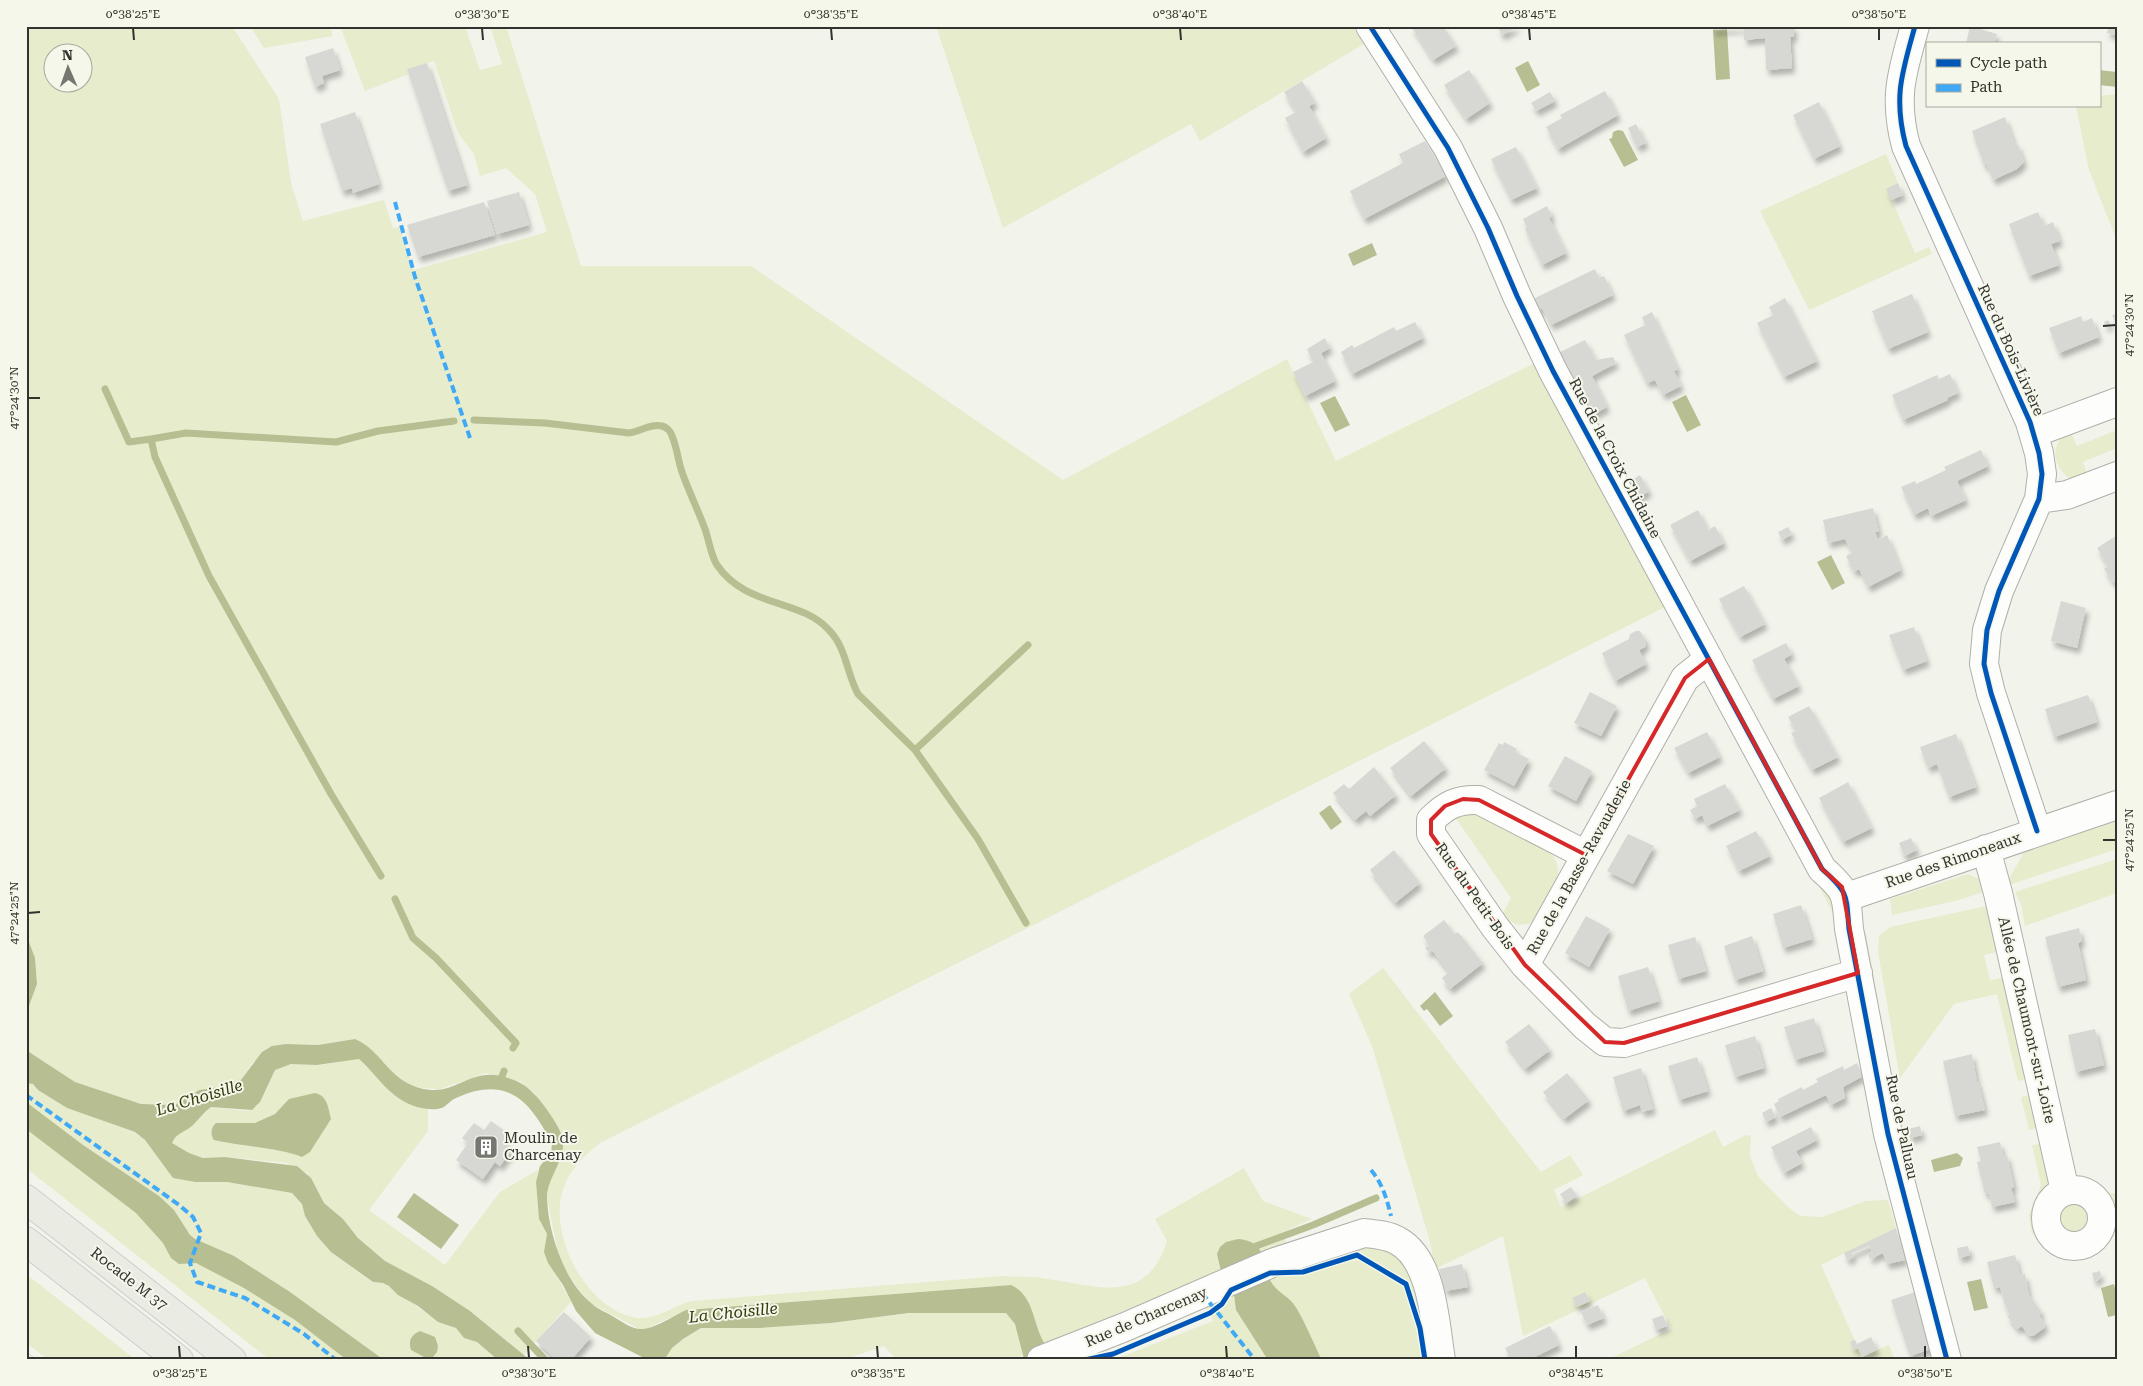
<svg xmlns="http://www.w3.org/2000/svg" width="2143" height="1386" viewBox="0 0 2143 1386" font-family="'Roboto Serif',serif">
	<defs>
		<filter id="shadow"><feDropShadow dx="3" dy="5.5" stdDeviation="2.5" flood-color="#0004"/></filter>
	</defs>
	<rect width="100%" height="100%" fill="#f2f4ec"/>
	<!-- green -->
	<path fill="#e6eccc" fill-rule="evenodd" d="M26,26H232L279,99L291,183L303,221L384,200L393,228L400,227L414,270L547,232L535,194L506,168L480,176L474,154L458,133L434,61L408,69L409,74L365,91L340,26H465L480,70L502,64L490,26H506L581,266H751L1063,480L1287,359L1336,461L1537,362L1667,606L600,1143C587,1153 574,1165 567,1180C542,1227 585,1311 638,1318C657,1320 674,1305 692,1301L1002,1276C1015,1277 1028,1276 1041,1278C1092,1284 1146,1309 1167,1241L1155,1219L1244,1168L1263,1201L1312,1219L1281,1233L1299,1264L1360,1247C1377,1246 1398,1250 1410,1264C1415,1272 1429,1345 1432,1360H1113L1213,1321L1192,1283L1045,1344C1030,1322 1036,1298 1010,1285L686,1310L648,1328L639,1329L590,1303L577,1287L559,1259L547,1197L549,1183L561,1159L563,1138L535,1094L521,1082L486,1073L440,1089L422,1088L412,1086L389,1071L363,1043L355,1039L318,1045L286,1044L253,1062L237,1085L199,1090L175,1105L141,1104L75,1082L26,1050V1014L37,984L35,958L26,934ZM52,52H82V82H52Z
		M250,26H330L333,36L264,48Z
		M936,26H1352L1364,44L1200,141L1191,124L1003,228Z
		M2117,94V241L2089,170L2076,106H2099V96Z
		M1886,154L1898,183L1887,189L1915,253L1929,247L1932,254L1809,310L1760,211Z
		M2117,430V448L2083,462L2088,477L2075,481C2053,472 2047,443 2070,431L2077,446Z
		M1462,813H1474L1547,850C1573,870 1546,901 1535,923L1518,925L1501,917L1511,898L1455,817Z
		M2117,817V849L2009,885L2010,877L2023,854L2021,849Z
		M2117,859V893L2025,926L2021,904L2015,892Z
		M1968,874L1979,879L1986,891L1959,900L1892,915L1890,899Z
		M1817,882H1819L1837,905L1834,916Z
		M1991,905L2001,951L1984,955L1990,980L2007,977L2031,1078L2018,1081L1997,994L1954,1004L1900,1078L1878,952L1879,936L1890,927Z
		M1866,933L1891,1074H1886L1860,934Z
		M1383,968L1541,1172L1570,1155L1583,1175L1554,1190L1561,1207L1715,1130L1723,1147L1746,1135L1751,1136L1750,1156L1758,1176L1788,1207L1800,1216L1822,1217L1866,1201L1888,1200L1896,1228L1821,1265L1862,1356L1889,1345L1895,1360H1607L1671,1329L1645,1278L1523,1336L1503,1236L1435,1269L1430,1242L1372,1046L1349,994Z
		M351,1058L359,1059L399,1099L428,1109V1131L369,1210L445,1265L500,1192L538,1170L536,1182L538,1209L540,1222L547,1234L546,1257L571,1302L524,1355L470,1311L432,1286L385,1261L358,1238L343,1219L324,1203L307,1173L286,1163L225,1157L204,1158L189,1153L171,1143L179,1131L190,1127L211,1107L248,1111L257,1106L275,1070C289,1060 303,1066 319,1065C330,1064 341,1062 351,1058Z
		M26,1083L33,1084L38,1090L67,1108L134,1132L145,1140L173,1178L195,1182H227L292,1193L302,1204L305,1216L317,1236L331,1252L372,1282L383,1283L389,1286L438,1322L456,1328L464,1338L477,1342L498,1360H270L26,1168Z
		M2034,1094L2043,1126L2029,1130L2021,1097Z
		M2046,1143L2054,1183L2039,1205L2036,1225L2032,1236L2029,1215L2041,1185L2032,1145Z
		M2106,1193H2117V1228L2113,1230C2116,1215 2114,1206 2106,1193Z
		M2055 1218a18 18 0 1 1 36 0a18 18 0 1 1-36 0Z
		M26,1274L136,1360H49L26,1343Z
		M912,1313H1006L1015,1324L1023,1355L1010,1360H897L884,1346L843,1360H664L672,1348L683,1339L701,1328H760L831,1323Z"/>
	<!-- water -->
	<path fill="#b6be92" d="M1727,29L1730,79L1716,80L1713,30Z
		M1528,61L1540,85L1527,92L1515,68Z
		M2099,70L2117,72V87L2099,85Z
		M1618,130L1623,131L1638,160L1624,167L1609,139L1612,138L1613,132Z
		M1372,243L1377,255L1353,266L1348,254Z
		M1686,395L1701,425L1687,432L1672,402Z
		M1335,396L1350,425L1335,432L1320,403Z
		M1831,555L1845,583L1832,590L1817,562Z
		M1330,805L1342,822L1331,830L1319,813Z
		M26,934L35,958L37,984L26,1014Z
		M1435,992L1453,1016L1440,1026L1427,1009L1424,1011L1420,1006Z
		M355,1039C384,1051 389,1086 431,1090C459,1092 473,1066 508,1078C518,1081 526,1085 533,1093C542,1101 562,1129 563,1140C565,1162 547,1177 547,1198C548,1232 564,1281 591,1303C597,1309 606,1312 614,1317C621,1321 631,1329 641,1329C655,1329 673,1316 686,1310L1011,1285C1035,1296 1032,1324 1045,1344L1039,1354L1024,1359L1015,1324L1006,1313H909L831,1323L760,1328H701L683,1339L672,1348L664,1360H648L595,1333L576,1311L563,1285L548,1263L544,1252L547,1234L539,1219L536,1182L540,1166L551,1153L552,1144C530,1100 507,1075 456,1098C451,1100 448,1104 444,1107C436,1111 425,1109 417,1107C390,1099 378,1076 359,1059L317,1065L291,1064L275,1070L260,1102L252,1110L211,1107C204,1112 199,1119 193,1125C184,1133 176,1133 172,1143L189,1153L203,1158L225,1157L297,1166L311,1178L324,1203L343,1219L358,1238L385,1261L432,1286L470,1311L530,1360H498L477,1342L464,1338L456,1328L438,1322L418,1306L398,1295L389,1286L383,1283L373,1282L331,1252L317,1236L305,1216L302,1204L292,1193L227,1182H195L173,1178L145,1140L135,1132L67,1108L38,1090L33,1084L26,1083V1050L75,1082L141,1104L175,1105L199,1090L237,1085L262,1052L272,1046L286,1044L318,1045Z
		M315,1093C328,1096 328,1108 331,1119L310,1152L302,1157C279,1148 240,1146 214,1140C210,1135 211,1127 216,1123H255L275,1114L289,1099Z
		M26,1102L83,1145L159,1196L174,1210L190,1235L195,1239L234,1256L290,1292L384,1360H347L295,1320L244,1288L196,1263L179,1264L171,1258L163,1243L136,1213L26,1129Z
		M1957,1153L1963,1158L1960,1166L1934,1172L1931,1160Z
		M414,1193L459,1225L441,1249L397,1217Z
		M1238,1239C1269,1242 1259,1261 1270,1280C1275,1290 1284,1294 1291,1301C1302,1313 1314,1345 1322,1360H1268L1236,1310L1234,1294L1221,1271L1217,1254L1220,1247L1226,1242Z
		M1981,1279L1988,1308L1974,1311L1967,1282Z
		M2114,1284L2117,1297V1315L2108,1317L2101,1288Z
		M420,1331L435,1337L438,1346L437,1352L432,1358H426L411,1350C408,1341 411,1335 420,1331Z"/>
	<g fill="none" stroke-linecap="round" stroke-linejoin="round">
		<!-- stream -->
		<path stroke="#b6be92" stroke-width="7" d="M105,389L129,442L151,439L155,457L209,576L331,794L381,876
			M474,420L545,423L629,433C639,432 651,423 662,426C666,427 671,431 672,436C677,447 678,461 682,472C689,492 698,510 705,529C709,540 711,556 717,565C745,607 800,599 828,629C847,648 846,672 858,694L915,750L978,839L1026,923
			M151,439L186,433L336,442L378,431L454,421
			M915,750L1028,645
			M395,899L413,938L436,958L516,1043L513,1048
			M501,1079L504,1071
			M1248,1249L1313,1225L1376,1198
			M518,1331L545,1360"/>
	</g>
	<!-- building -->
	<path fill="#d7d8d3" filter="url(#shadow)" d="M1411,26H1443L1456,46L1433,60Z
		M1497,26H1519L1502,35Z
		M1712,26H1794V37H1790L1792,68L1766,70L1765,38L1744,40V28L1713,30Z
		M1970,26L1997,34L1994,44H1966Z
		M2109,26H2117V35L2107,33Z
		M333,48L340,70L322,76L324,83L315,87L305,57Z
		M427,63L467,185L448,191L407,69Z
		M1469,70L1490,103L1466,119L1444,85Z
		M1302,81L1315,103L1309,106L1326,138L1303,152L1285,118L1296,112L1284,92Z
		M1605,91L1618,115L1558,149L1546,127L1562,118L1560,115Z
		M1550,92L1555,101L1536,111L1531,103Z
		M1819,102L1840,146L1814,159L1793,115Z
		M355,112L379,184L353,193L352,188L342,191L320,124Z
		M2005,117L2014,143L2018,145L2024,162L2017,169L1993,180L1987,165H1984L1972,131Z
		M1636,124L1646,143L1637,147L1628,128Z
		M1425,141L1446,176L1364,219L1350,191L1403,163L1399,154Z
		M1516,147L1537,188L1511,200L1491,159Z
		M1898,183L1903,195L1891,200L1886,189Z
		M519,192L529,225L497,234L487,201Z
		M484,202L495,235L418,257L407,225Z
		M1547,206L1552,216L1549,218L1566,253L1542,265L1525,229L1527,228L1523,219Z
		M2038,212L2044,226L2053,222L2060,241L2051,244L2059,265L2029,276L2009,224Z
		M1595,269L1599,278L1604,276L1613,295L1551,325L1542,308L1539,310L1533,299Z
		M1912,294L1928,332L1888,349L1872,311Z
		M1785,298L1817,361L1784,377L1757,323L1773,315L1769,307Z
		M1652,312L1678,369L1674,371L1681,386L1663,395L1655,380L1647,383L1624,335L1645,325L1642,317Z
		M2117,314V326L2112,315Z
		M2081,316L2083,322L2092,318L2099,337L2059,353L2049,328Z
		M2108,320L2111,325L2106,327L2104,322Z
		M1415,322L1423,338L1352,374L1341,352L1352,345L1354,348L1394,327L1396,331Z
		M1325,338L1330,348L1321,353L1335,381L1305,396L1293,372L1313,362L1307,349Z
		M1585,340L1596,360L1613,357L1616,363L1592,376L1607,407L1588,417L1556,354Z
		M1950,374L1958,393L1947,398L1948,400L1903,420L1892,395L1937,375L1939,379Z
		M1981,450L1988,466L1957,481L1966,500L1931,516L1928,508L1914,515L1901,487L1915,481L1916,484L1946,470L1944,467Z
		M1640,475L1649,491L1636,499L1627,483Z
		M1873,508L1879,532H1875L1878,540L1887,535L1901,570L1868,587L1859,569L1854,572L1846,556L1852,553L1845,539L1828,543L1823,520Z
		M1698,510L1708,530L1715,526L1724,543L1690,561L1670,525Z
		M1788,527L1792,534L1782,540L1778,532Z
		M2117,535V580L2113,583L2104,569L2108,566L2097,548Z
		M1744,586L1765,624L1740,637L1719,599Z
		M2061,601L2086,608L2077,648L2051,641Z
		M1914,627L1927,661L1903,670L1889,635Z
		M1636,631H1640L1646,641L1645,647L1639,650L1646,664L1615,681L1602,653L1629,639L1630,634Z
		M1786,643L1792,654L1784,659L1799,686L1773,699L1752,660Z
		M1590,692L1617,706L1601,736L1574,723Z
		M2088,695L2097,722L2054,737L2045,709Z
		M1809,706L1838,757L1812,770L1791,733L1796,731L1788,717Z
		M1707,732L1720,757L1688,773L1674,748Z
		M1956,734L1976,787L1949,797L1937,764L1928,768L1920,747Z
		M1424,741L1446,768L1411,796L1390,768Z
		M1504,742L1517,749L1515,752L1529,759L1514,786L1484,770L1499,743L1503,745Z
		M1565,756L1592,771L1576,801L1548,786Z
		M1374,767L1396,795L1370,816L1366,811L1355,820L1333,793L1344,784L1349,789Z
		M1848,782L1872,828L1843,842L1819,798Z
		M1725,784L1740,810L1707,826L1702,815L1695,819L1690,810L1697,806L1694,799Z
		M1756,831L1770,856L1739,871L1726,846Z
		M1628,834L1654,846L1633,884L1607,871Z
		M1911,838L1917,850L1904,856L1899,843Z
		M1394,850L1420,883L1395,903L1370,870Z
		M1801,905L1812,939L1783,948L1773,914Z
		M1586,916L1610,929L1589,967L1565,953Z
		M1444,920L1455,934L1458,932L1483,963L1450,989L1442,978L1449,972L1432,950L1429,953L1425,948L1429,945L1423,936Z
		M2079,928L2082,941L2078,943L2086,980L2058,987L2045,937Z
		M1752,936L1763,971L1735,980L1724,946Z
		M1695,937L1706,971L1678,979L1668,945Z
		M1648,967L1659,1001L1628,1011L1618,976Z
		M1814,1018L1824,1051L1795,1060L1784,1027Z
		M1529,1024L1550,1050L1525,1069L1505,1042Z
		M2095,1029L2104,1065L2076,1072L2068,1035Z
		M1755,1036L1764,1068L1735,1077L1725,1045Z
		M1972,1054L1977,1082H1978L1985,1110L1955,1116L1943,1061Z
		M1697,1057L1708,1091L1679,1100L1668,1066Z
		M1857,1063L1863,1076L1843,1087L1845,1098L1831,1105L1826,1095L1780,1117L1774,1104L1779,1101L1778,1099L1802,1087L1803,1090L1818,1082L1816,1079L1843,1066L1844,1070Z
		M1641,1068L1653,1109L1642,1112L1640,1105L1623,1111L1613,1077Z
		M1567,1073L1589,1100L1564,1119L1543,1092Z
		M1771,1108L1776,1117L1766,1122L1762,1113Z
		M491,1121L509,1134L502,1143L512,1150L500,1166L495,1162L483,1179L456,1160L468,1143L462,1138L474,1123L484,1130Z
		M1920,1126L1922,1135L1910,1138L1908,1129Z
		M1811,1127L1817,1140L1796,1151L1802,1163L1784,1173L1771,1147Z
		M2000,1142L2003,1156L2007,1155L2014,1187L2011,1188L2015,1202L1992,1207L1989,1193L1985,1194L1977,1162L1981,1161L1977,1147Z
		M1571,1187L1577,1196L1566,1203L1560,1194Z
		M1896,1228L1905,1260L1887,1264L1883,1253L1870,1259L1868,1254L1872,1252L1870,1246L1852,1253L1854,1257L1847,1260L1844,1253Z
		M1968,1246L1970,1255L1959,1258L1957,1248Z
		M2015,1255L2020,1275L2025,1274L2029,1295L2042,1313L2039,1315L2045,1324L2044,1328L2033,1336L2028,1335L2022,1326L2017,1329L2007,1316L2010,1314L2005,1305L2000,1287L1994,1288L1987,1262Z
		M1462,1264L1468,1287L1445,1291L1439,1269Z
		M2100,1271L2101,1275L2098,1280L2094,1281L2092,1273Z
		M1585,1292L1590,1301L1577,1307L1572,1298Z
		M1915,1292L1931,1349L1910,1356L1891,1300Z
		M1598,1305L1604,1318L1587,1325L1581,1312Z
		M564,1312L591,1337L571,1360H557L536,1341Z
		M1663,1315L1667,1326L1656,1330L1652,1319Z
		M1550,1326L1559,1345L1529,1360H1511L1505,1348Z
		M1871,1337L1877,1350L1862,1357L1858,1348L1854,1350L1850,1342L1855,1340L1857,1344Z"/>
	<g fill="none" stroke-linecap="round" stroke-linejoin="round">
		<!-- minor casing -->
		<g stroke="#aeb0aa" stroke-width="30">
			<path id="minor" d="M1370,26L1448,148L1488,228L1517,296L1553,371L1822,869C1849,893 1846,895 1849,929L1888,1134L1947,1360
				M1915,26C1902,73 1893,97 1906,146L2030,422L2039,453L2042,474L2039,499L1999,591L1987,630L1984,664L1991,693L2037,831
				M2034,433L2117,402
				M2039,499L2067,495L2117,476
				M1709,659L1685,678L1525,965L1585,1026L1605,1042L1624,1043L1858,973
				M1986,849L1998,893L2065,1191
				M1847,897L2117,805
				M1525,965L1495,927L1431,834V820C1446,805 1457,799 1479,800L1586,855
				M2046 1218a28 28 0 1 1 56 0a28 28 0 1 1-56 0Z
				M1041,1360L1125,1327L1272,1263L1364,1233C1375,1234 1388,1235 1398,1241C1433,1260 1435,1324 1441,1360"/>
		</g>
		<!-- trunk casing -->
		<g stroke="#cdceca" stroke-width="30">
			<path id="trunk" d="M26,1199L232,1360
				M26,1241L179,1360"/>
		</g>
		<!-- minor -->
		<use href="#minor" stroke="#fdfdfc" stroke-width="28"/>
		<!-- trunk -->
		<use href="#trunk" stroke="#eaece4" stroke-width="28"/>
		<!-- rail casing -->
		<g stroke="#c8c8c6" stroke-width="5.5">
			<path id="rail" d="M26,1355L33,1360"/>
		</g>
		<!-- rail -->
		<use href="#rail" stroke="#f4f7e9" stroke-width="4" stroke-dasharray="11" stroke-linecap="butt"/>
		<!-- quiet -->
		<path stroke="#3fa9f5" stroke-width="4" stroke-dasharray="8 4" stroke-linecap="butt" d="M395,202L415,277L470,438
			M26,1095L179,1205L193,1217L201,1233L190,1263L197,1282L245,1298L304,1334L336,1360
			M1371,1170C1382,1183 1387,1199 1391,1216
			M1202,1293L1255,1360"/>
		<!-- cycleway casing -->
		<g stroke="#f4f7e9" stroke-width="8">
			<path id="cycleway" d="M1370,26L1448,148L1488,228L1517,296L1553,371L1822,869C1849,893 1846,895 1849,929L1888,1134L1947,1360
				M1915,26C1902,73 1893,97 1906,146L2030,422L2039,453L2042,474L2039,499L1999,591L1987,630L1984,664L1991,693L2037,831
				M1085,1360L1113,1354L1210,1313L1222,1304L1231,1290L1270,1273L1303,1272L1357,1255L1406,1284L1420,1328L1425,1360"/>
		</g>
		<!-- cycleway -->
		<use href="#cycleway" stroke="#0057b8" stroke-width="5"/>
	</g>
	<!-- marked area -->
	<path fill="none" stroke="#d62828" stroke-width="4" stroke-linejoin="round" d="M1709,659L1822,869L1842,887L1858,973L1624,1043L1605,1042L1525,965L1431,834V820L1445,806L1463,799L1479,800L1586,855L1685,678Z"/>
	<!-- ticks -->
	<path fill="none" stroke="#32332e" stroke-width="2" d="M133,28L134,40M482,28L483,40M831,28L832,40M1180,28L1181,40M1529,28L1530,40M1879,28V40M2103,326L2116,325M28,398H40M2103,840H2116M28,913L40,912M179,1346L180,1358M528,1346L529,1358M877,1346L878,1358M1226,1346L1227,1358M1576,1346V1358M1925,1346V1358"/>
	<!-- icons -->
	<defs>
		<g id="building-square" transform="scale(1.25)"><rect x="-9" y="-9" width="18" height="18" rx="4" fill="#757770" stroke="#f4f7e9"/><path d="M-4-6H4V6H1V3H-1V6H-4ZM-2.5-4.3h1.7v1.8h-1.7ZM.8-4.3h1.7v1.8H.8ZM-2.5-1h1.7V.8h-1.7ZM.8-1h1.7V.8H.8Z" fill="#fff"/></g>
	</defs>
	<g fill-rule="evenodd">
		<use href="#building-square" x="486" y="1147"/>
	</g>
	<g text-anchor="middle" stroke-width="4" stroke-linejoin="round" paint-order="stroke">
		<!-- street labels -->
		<g font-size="15" fill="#32332e" stroke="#f4f7e9">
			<text transform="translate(2011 350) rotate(66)" y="5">Rue du Bois-Livière</text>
			<text transform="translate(1615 458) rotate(62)" y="5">Rue de la Croix Chidaine</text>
			<text transform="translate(1953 860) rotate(-19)" y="5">Rue des Rimoneaux</text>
			<text transform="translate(1579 867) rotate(-61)" y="5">Rue de la Basse-Ravauderie</text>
			<text transform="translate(1475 896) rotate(55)" y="5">Rue du Petit-Bois</text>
			<text transform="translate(2027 1020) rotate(77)" y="5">Allée de Chaumont-sur-Loire</text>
			<text transform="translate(1902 1127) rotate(78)" y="5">Rue de Palluau</text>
			<text transform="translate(129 1279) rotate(38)" y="5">Rocade M 37</text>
			<text transform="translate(1146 1317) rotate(-23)" y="5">Rue de Charcenay</text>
		</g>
		<!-- poi labels -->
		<g font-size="15" fill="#32332e" stroke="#f4f7e9" text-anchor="start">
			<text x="504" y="1143">Moulin de<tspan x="504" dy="17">Charcenay</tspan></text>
		</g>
		<!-- water labels -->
		<g font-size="16" font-style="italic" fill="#33390a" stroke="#f4f7e9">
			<text transform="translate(199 1097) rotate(-17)" y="6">La Choisille</text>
			<text transform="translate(733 1312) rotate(-6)" y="6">La Choisille</text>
		</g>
	</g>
	<!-- border -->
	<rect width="2143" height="1386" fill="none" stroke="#f4f7e9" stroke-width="55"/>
	<!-- legend -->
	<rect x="1926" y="42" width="175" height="65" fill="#f4f7e9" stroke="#a6a99e"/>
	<rect x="1936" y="59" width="25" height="8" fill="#0057b8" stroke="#a6a99e"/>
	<text x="1970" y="68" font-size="15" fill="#32332e">Cycle path</text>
	<rect x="1936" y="84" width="25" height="8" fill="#3fa9f5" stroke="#a6a99e"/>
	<text x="1970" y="92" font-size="15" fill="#32332e">Path</text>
	<!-- north arrow -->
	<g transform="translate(68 68) rotate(358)"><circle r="24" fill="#f4f7e9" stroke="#a6a99e"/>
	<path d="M0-4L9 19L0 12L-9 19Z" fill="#757770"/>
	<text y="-8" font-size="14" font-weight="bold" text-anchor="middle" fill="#32332e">N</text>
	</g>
	<rect x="28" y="28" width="2088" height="1330" fill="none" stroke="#32332e" stroke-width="2"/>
	<g font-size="12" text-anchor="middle" fill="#32332e">
		<text x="133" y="18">0°38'25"E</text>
		<text x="482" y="18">0°38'30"E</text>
		<text x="831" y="18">0°38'35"E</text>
		<text x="1180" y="18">0°38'40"E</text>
		<text x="1529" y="18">0°38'45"E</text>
		<text x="1879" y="18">0°38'50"E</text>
		<text transform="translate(2129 325) rotate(-90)" y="4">47°24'30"N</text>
		<text transform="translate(14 398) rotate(-90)" y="4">47°24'30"N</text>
		<text transform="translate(2129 840) rotate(-90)" y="4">47°24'25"N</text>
		<text transform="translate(14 913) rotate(-90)" y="4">47°24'25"N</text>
		<text x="180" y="1377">0°38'25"E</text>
		<text x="529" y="1377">0°38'30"E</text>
		<text x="878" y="1377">0°38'35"E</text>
		<text x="1227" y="1377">0°38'40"E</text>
		<text x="1576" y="1377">0°38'45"E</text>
		<text x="1925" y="1377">0°38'50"E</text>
	</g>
</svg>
